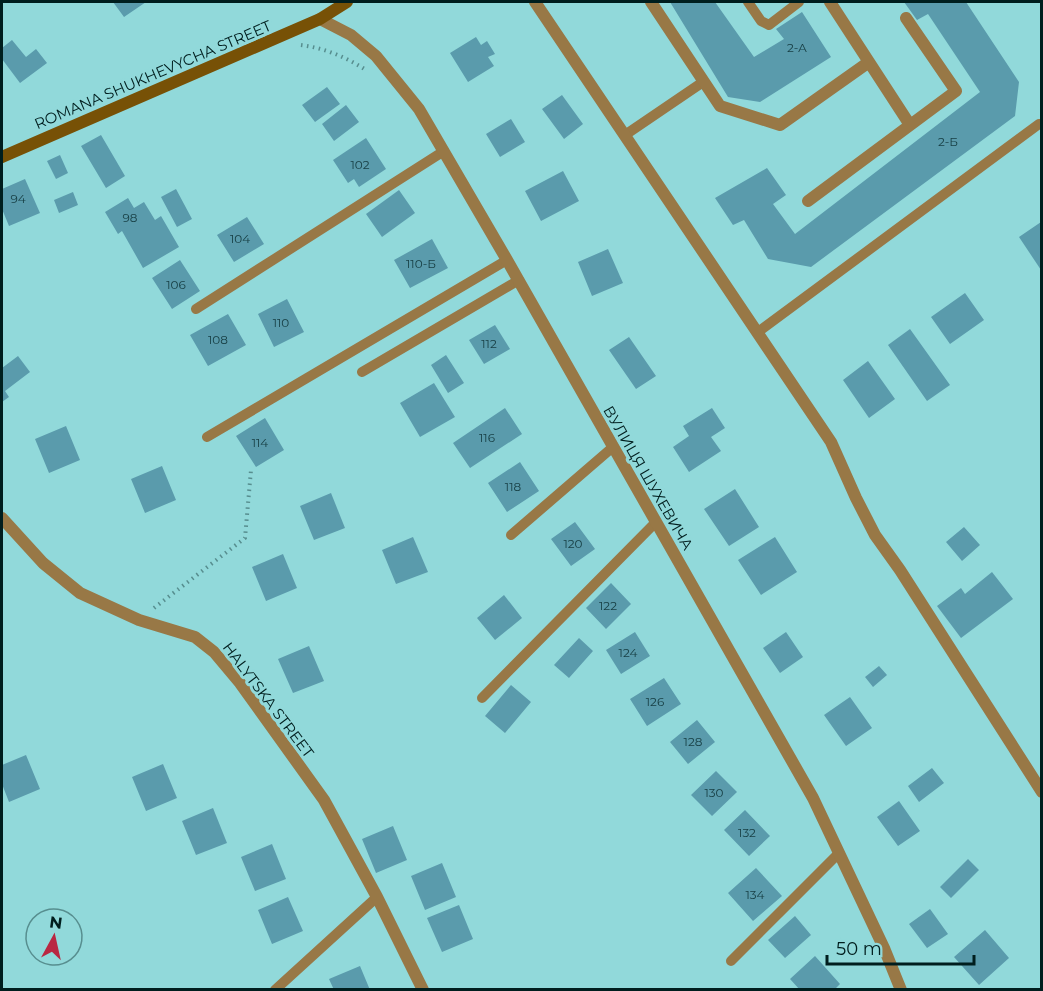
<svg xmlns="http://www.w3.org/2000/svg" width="1043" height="991" viewBox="0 0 1043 991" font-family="Montserrat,sans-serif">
	<rect width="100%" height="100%" fill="#91d9da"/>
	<!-- building -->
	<path fill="#5a9bac" d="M113,2H146L124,17Z
		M670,2H715L754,57L784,39L776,29L802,12L831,57L760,102L728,97Z
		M904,2H966L1019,82L1015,116L811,267L768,259L744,220L733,225L715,198L767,168L786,195L773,204L795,234L980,92L928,14L917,20Z
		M476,37L481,45L487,41L495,54L488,57L494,66L468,82L450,53Z
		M12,40L26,57L36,49L47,63L20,83L2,59V48Z
		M327,87L340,104L315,122L302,105Z
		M562,95L583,124L564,139L542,109Z
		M346,105L359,122L334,141L322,124Z
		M511,119L525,142L500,157L486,134Z
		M101,135L125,176L106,188L81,146Z
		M366,138L386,169L359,187L354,179L348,183L333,160Z
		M60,155L68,173L56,179L47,161Z
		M563,171L579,201L541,221L525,191Z
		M25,179L40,213L9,226L2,209V189Z
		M176,189L192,219L177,227L161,197Z
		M399,190L415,213L382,237L366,214Z
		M73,192L78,205L59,213L54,200Z
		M128,198L134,208L144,202L155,220L161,216L179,247L143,268L122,231L118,234L105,212Z
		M247,217L264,244L234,262L217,235Z
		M1041,222V270L1019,237Z
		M432,239L448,268L410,288L394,260Z
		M608,249L623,283L592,296L578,262Z
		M180,260L200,291L172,309L152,278Z
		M965,293L984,320L950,344L931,317Z
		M287,299L304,332L274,347L258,314Z
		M228,314L246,345L208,366L190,335Z
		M495,325L510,349L484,364L469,340Z
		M910,329L950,385L927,401L888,345Z
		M629,337L656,376L636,389L609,350Z
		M446,355L464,383L448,393L431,365Z
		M18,356L30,372L5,391L9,397L2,402V368Z
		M868,361L895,399L869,418L843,380Z
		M434,383L455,417L420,437L400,403Z
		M505,408L522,434L470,468L453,443Z
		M712,408L725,428L711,437L721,451L689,472L673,447L689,436L683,426Z
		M265,418L284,450L256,467L236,436Z
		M66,426L80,460L49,473L35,439Z
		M520,462L539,491L507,512L488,483Z
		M162,466L176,500L145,513L131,479Z
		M735,489L759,527L729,546L704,509Z
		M331,493L345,528L314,540L300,506Z
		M575,522L595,549L571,566L551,539Z
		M964,527L980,545L962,561L946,542Z
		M413,537L428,572L396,584L382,550Z
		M775,537L797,572L761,595L738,560Z
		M283,554L297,588L266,601L252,567Z
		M992,572L1013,599L961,638L937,606L961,588L965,594Z
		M611,583L631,604L606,629L586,608Z
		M504,595L522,618L495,640L477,618Z
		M635,632L650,656L621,674L606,650Z
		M786,632L803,657L780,673L763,648Z
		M579,638L593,651L569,678L554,665Z
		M309,646L324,681L293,693L278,659Z
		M879,666L887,675L873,687L865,677Z
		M664,678L681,704L647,726L630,699Z
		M511,685L531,702L505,733L485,716Z
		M850,697L872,728L846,746L824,715Z
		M697,720L715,742L688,764L670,742Z
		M26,755L40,789L9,802L2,784V765Z
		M163,764L177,798L146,811L132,777Z
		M932,768L944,783L919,802L908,786Z
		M716,771L737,792L712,816L691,795Z
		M899,801L920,831L898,846L877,817Z
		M213,808L227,843L196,855L182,821Z
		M745,810L770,836L749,856L724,830Z
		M393,826L407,860L376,873L362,839Z
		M272,844L286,879L255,891L241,857Z
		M968,859L979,870L951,898L940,887Z
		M442,863L456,897L425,910L411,876Z
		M756,868L782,896L753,921L728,893Z
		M288,897L303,931L272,944L258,910Z
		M459,905L473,939L442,952L427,918Z
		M930,909L948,934L927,948L909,924Z
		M795,916L811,935L785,958L768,940Z
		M985,930L1009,958L979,985L954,957Z
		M815,956L840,984L834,990H800L790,979Z
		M360,966L370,990H334L329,979Z"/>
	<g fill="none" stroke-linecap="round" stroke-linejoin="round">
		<!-- path -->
		<path stroke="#578e8f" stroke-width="4" stroke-dasharray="1.5 4.5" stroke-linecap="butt" d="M301,45C324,48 346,57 366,70
			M154,608L245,538L251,470"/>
		<!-- service -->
		<path stroke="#987846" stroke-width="10" d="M748,2L761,21L769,25L799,2
			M625,135L703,82
			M196,309L444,151
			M758,332L1039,124
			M362,372L519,280
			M207,437L507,260
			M511,535L613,447
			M482,698L656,522
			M731,961L839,853
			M275,990L377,897"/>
		<!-- minor -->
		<path stroke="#987846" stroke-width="12" d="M535,2L831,442L856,498L875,535L900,570L1042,792
			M651,2L720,106L780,125L869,62
			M830,2L910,125
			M808,201L956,91L906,18
			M2,518L43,563L80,593L139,620L195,637L214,652L240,683L324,800L377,897L423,990"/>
		<!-- tertiary -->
		<path stroke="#987846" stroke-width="12" d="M320,19L351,35L376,56L419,109L507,260L813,798L884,948L901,990"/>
		<!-- secondary -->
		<path stroke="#775106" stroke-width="12" d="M2,157L320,19L347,2"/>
	</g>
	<g text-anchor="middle" stroke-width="6" stroke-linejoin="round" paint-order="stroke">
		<!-- number labels -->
		<g font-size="12" fill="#163d42">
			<text x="797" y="52">2-А</text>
			<text x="948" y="146">2-Б</text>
			<text x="360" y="169">102</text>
			<text x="18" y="203">94</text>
			<text x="130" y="222">98</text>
			<text x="240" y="243">104</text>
			<text x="421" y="268">110-Б</text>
			<text x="176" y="289">106</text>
			<text x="281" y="327">110</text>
			<text x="218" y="344">108</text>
			<text x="489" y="348">112</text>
			<text x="487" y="442">116</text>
			<text x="260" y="447">114</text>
			<text x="513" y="491">118</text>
			<text x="573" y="548">120</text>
			<text x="608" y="610">122</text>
			<text x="628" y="657">124</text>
			<text x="655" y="706">126</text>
			<text x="693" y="746">128</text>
			<text x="714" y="797">130</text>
			<text x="747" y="837">132</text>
			<text x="755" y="899">134</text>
		</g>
		<!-- street labels -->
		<g font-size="15" fill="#001e1e" stroke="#91d9da">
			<text transform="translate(153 75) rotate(-23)" y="5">ROMANA SHUKHEVYCHA STREET</text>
			<text transform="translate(648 478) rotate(60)" y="5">ВУЛИЦЯ ШУХЕВИЧА</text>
			<text transform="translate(268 700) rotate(53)" y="5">HALYTSKA STREET</text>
		</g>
	</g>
	<!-- border -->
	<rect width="1043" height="991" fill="none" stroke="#001e1e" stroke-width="6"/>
	<!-- north arrow -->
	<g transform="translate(54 937) rotate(8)"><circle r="28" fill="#91d9da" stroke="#578e8f" stroke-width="1.5"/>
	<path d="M0-4.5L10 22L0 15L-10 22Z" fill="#b92842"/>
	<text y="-9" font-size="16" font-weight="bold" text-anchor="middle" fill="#001e1e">N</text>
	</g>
	<!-- scale -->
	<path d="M827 955v9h147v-9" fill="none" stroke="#001e1e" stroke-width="3"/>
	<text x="836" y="955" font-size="18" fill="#001e1e" stroke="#91d9da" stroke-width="4.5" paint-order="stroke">50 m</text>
</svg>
